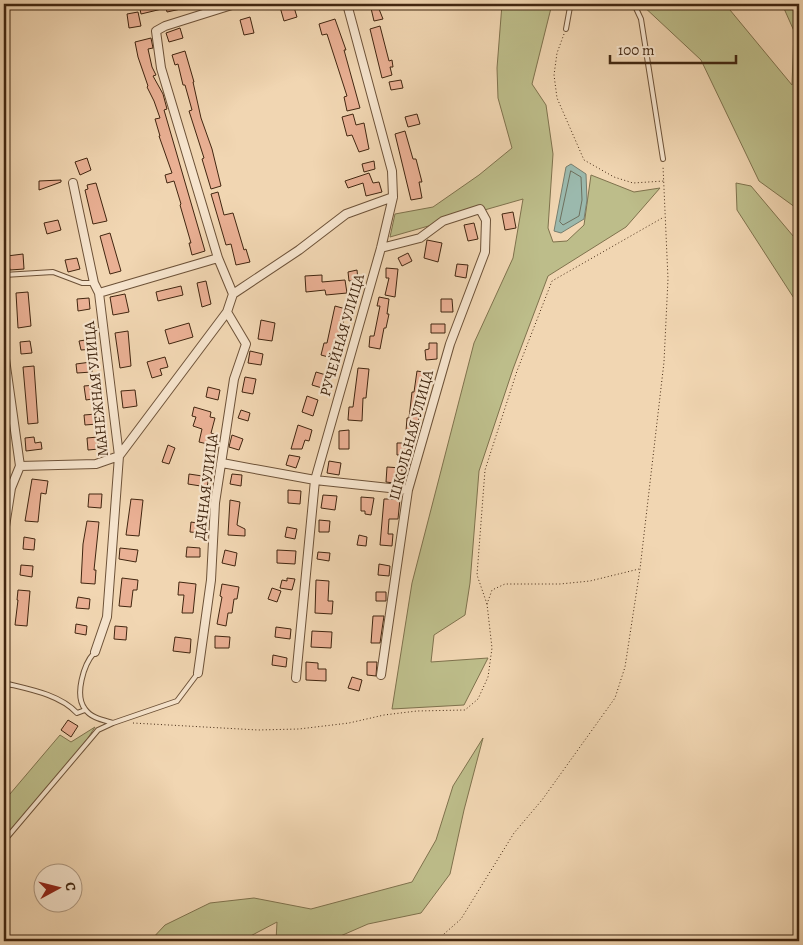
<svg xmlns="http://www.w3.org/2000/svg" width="803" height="945" viewBox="0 0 803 945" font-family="Alegreya,serif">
	<rect width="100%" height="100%" fill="#f1d6b2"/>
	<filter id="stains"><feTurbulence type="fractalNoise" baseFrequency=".004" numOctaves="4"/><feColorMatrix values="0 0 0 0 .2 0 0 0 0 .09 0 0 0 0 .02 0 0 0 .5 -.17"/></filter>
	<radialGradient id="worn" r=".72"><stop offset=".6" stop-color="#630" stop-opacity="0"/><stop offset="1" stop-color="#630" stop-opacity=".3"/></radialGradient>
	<!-- green -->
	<path fill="#bdbd8a" stroke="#7f724d" d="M502,4H552L532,84L546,105L553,154L548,228L553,242L567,241L584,225L591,175L634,192L660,188L626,227L548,276L513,369L479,471L470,583L465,615L434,635L431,662L488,658L464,705L392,709L412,583L474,343L513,258L523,199L390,237L395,214L433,207L479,175L512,148L498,98L497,68Z
		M641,4H725L792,85L794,31L782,4H796L799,37V210L759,181L701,60Z
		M736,183L751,186L799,243V306L737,210Z
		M95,727L77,755L4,841V801L60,735L71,742Z
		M483,738L464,810L450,874L421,913L368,924L329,941H276L277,922L241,941H150L165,925L210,903L254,898L311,909L412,882L436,840L453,786Z"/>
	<!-- water -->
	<path fill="#9bb9ad" stroke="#777e6e" d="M571,164L586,174L587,200L584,219L561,233L554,231L566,167Z"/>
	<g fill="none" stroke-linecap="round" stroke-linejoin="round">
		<!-- shore -->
		<path stroke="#6e705e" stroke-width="1" d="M571,171L581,177L582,200L579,216L563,225L560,222Z"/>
	</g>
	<!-- building -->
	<path fill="#eab094" stroke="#412610" d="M139,4H189L190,7L167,12L166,8L141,14Z
		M293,4L297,17L284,21L280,7Z
		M370,4H377L383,19L374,21Z
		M138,12L141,26L129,28L127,14Z
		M250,17L254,33L244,35L240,20Z
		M335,19L346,50H344L360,108L347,111L344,97L347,96L327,34L322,35L319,24Z
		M380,26L389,61L392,60L393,67H390L392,75L382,78L370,29Z
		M180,28L183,38L169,42L166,33Z
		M151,38L153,48L148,49L152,67L156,75L153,76L163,94L167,109L164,110L205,251L192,255L189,243H191L180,205L181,204L174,181L167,183L165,175L172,173L159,136H160L155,119L160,118L154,101L147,87L148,86L138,57L135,42Z
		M185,51L194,82H193L201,118L212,149L221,186L211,189L202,159L204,158L189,111L192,110L185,85H183L178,64L175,65L172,55Z
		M401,80L403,88L391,90L389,82Z
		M353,114L356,125L364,123L369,149L359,152L352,135L347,136L342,117Z
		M417,114L420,124L408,127L405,117Z
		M405,131L413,159H416L422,182H419L422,198L411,200L395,134Z
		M87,158L91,170L80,175L75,162Z
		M374,161L375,169L364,172L362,164Z
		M369,173L373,183L379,182L382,192L366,196L363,183L348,188L345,181Z
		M61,180V182L39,190V181Z
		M96,183L107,221L93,224L85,190L88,189L87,185Z
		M218,192L224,215L233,213L244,250L246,249L250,262L236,265L231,244L226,245L211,194Z
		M513,212L516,228L505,230L502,214Z
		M58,220L61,230L47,234L44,223Z
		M474,223L478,239L468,241L464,225Z
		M110,233L121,271L110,274L100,236Z
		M427,240L442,243L438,262L424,258Z
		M408,253L412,261L402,266L398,258Z
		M23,254L24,269L10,270L7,256Z
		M77,258L80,269L68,272L65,260Z
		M457,264L468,265L466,278L455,276Z
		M386,268L398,269L395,297L385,295L389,278H386Z
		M357,270L358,280L349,281L348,272Z
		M322,275V282L345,280L347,293L326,295L325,290L306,292L305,276Z
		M206,281L211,304L202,307L197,283Z
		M181,286L183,295L158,301L156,292Z
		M28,292L31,326L18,328L16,293Z
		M125,294L129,312L113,315L110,297Z
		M379,297L389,299L387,314H389L386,328H384L380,349L369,347L370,336H374L380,306H377Z
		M89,298L90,309L78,311L77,299Z
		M441,299H452L453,312H441Z
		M335,306L346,309L339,341H336L332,358L321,355L324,343H327Z
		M261,320L275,323L272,341L258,339Z
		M189,323L193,337L169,344L165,330Z
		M431,324H445V333H431Z
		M128,331L131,366L120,368L115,333Z
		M92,339L94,349L81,350L79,341Z
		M30,341L32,353L21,354L20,342Z
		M429,343H437V359L426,360L425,350L429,349Z
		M250,351L263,354L261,365L248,363Z
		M165,357L168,367L160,369L162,375L152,378L147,362Z
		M91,362L92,372L77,373L76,364Z
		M34,366L38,423L28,424L23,367Z
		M358,368L369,369L366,398H363L362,421L348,420L349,407H353Z
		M417,371L429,373L428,383H424L421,408H419L418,431H406L407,418H409L412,392H414Z
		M316,372L326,375L322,388L312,385Z
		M245,377L256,379L253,394L242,392Z
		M96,385L98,398L86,400L84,386Z
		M208,387L220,390L218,400L206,397Z
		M135,390L137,406L123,408L121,391Z
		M307,396L318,400L313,416L302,412Z
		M194,407L211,412L210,417L215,418L211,433L214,434L212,445L199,442L202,429L193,426L196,417L192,416Z
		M241,410L250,413L248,421L238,418Z
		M96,414L97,424L85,425L84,415Z
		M298,425L312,430L309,441L305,440L302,449H291Z
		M349,430V449H339V431Z
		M232,435L243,439L239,450L229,447Z
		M34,437L35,443L41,442L42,449L26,451L25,438Z
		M98,437L99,449L88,450L87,438Z
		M397,443H408L407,455H397Z
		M168,445L175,448L169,464L162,462Z
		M289,455L300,457L296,468L286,465Z
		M329,461L341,463L339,475L327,473Z
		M387,467L402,468L401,484L386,482Z
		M189,474L209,477L207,487L188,484Z
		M232,474L242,475L241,486L230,484Z
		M32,479L48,481L46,494L41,493L38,522L25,521Z
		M288,490L301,491L300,504L288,503Z
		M89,494H102L101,508L88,507Z
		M323,495L337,496L335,510L321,508Z
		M361,497L374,498L371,515L365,514V511H361Z
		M131,499L143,500L139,536L126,535Z
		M384,499H400L398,519H389L388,534H393L392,546L380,545Z
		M230,500L240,502L237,525L245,529V536L228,535Z
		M319,520L330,521L329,532H319Z
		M87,521L99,522L94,570H96L95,584L81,583L83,544Z
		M191,522L203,524L202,533L190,532Z
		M287,527L297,529L295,539L285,537Z
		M359,535L367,537L366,546L357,545Z
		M24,537L35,539L34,550L23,549Z
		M187,547L200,548V557H186Z
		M120,548L138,550L136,562L119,559Z
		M225,550L237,553L235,566L222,563Z
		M277,550L296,551L295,564L277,563Z
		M318,552L330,553L329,561L317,559Z
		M379,564L390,566L389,576L378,575Z
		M21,565L33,566L32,577L20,575Z
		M122,578L138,580L137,590H133L131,607L119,606Z
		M287,578L295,579L292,590L280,588L282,580L287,581Z
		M316,580L329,581L328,601H333L332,614L315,613Z
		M179,582L196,584L193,613H182L184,595H178Z
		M222,584L239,587L237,599H234L232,613H228L226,626L217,624L222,597L220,596Z
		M272,588L281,591L277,602L268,599Z
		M18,590L30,591L27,626L15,625L18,600H17Z
		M376,592H386V601H376Z
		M78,597L90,599L89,609L76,608Z
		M373,616H384L380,643H371Z
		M76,624L87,626L86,635L75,633Z
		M115,626L127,627L126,640L114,639Z
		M276,627L291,629L290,639L275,637Z
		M312,631L332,632L331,648L311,647Z
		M215,636L230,637L229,648H215Z
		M175,637L191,639L190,653L173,651Z
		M273,655L287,658L286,667L272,665Z
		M306,662L318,663V669H326V681L306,680Z
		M367,662H377L376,676L367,675Z
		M352,677L362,680L359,691L348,688Z
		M68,720L78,726L71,737L61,730Z"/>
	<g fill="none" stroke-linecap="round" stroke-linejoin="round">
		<!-- service casing -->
		<g stroke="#6d5238" stroke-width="6">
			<path id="service" d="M634,4L641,19L663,159
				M566,29L570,7L574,4
				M4,275L53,272L82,283H94
				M94,653C84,664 74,695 85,709C91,718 103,720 113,723
				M4,683C28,689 59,694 77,713L85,710
				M4,841L98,730L113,723L177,701L198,673"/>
		</g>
		<!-- minor casing -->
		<g stroke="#6d5238" stroke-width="10">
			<path id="minor" d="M73,183L94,283L99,293L119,456L107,617L95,652
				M381,248L420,238L443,221L480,209L486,220L485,252L450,344L408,490L381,675
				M4,270V280
				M99,293L218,258
				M233,294L218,258L161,68L156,31L165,26L235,4
				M4,352L20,466L11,488L4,533
				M222,463L315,480L408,490
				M20,466L96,464L119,456L227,312L233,294L299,250L346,214L393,197
				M198,673L211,580L215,503L234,379L246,344L227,312
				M296,678L315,480L381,248L393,197L392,171L347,4"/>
		</g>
		<!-- path -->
		<path stroke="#412610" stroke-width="1" stroke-dasharray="1 2.5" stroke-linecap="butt" d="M564,34L557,53L554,75L557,98L584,160L614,177L633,183L664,181
			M487,604L477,575L485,470L517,371L552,281L664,217
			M133,723L258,730L299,729L349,723L384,715L417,711L465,710L478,699L488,677L492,648L487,604L492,590L505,584H560L590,581L639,569
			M436,941L461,919L514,833L542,800L615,698L625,667L640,569L664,362L668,279L663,166"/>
		<!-- service -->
		<use href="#service" stroke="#f6e4cd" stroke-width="4"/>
		<!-- minor -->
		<use href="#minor" stroke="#f6e4cd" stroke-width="8"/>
	</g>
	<g text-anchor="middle" stroke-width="4.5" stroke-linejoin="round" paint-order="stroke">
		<!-- street labels -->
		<g font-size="15" fill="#412610" stroke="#f6e4cd">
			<text transform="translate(342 335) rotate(-74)" y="5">РУЧЕЙНАЯ УЛИЦА</text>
			<text transform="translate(96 389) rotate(-96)" y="5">МАНЕЖНАЯ УЛИЦА</text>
			<text transform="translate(411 435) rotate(-75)" y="5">ШКОЛЬНАЯ УЛИЦА</text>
			<text transform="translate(206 487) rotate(-83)" y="5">ДАЧНАЯ УЛИЦА</text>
		</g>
	</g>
	<!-- margin -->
	<rect width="803" height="945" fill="none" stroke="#f1d6b2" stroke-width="20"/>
	<rect x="5" y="5" width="793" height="935" fill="none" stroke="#412610" stroke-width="2.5"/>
	<rect x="10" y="10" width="783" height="925" fill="none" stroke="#412610"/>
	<!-- north arrow -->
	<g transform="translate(58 888) rotate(83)"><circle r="24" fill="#f6e4cd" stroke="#ae9881"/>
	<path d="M0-4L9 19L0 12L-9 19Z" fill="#8f2418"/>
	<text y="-8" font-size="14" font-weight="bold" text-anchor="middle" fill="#412610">С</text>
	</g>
	<!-- scale -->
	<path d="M610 55v8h126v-8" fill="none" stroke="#412610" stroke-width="2.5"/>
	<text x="618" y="55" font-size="15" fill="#412610" stroke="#f6e4cd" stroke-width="4" paint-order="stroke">100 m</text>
	<rect width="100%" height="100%" filter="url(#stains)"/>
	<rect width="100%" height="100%" fill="url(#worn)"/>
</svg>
